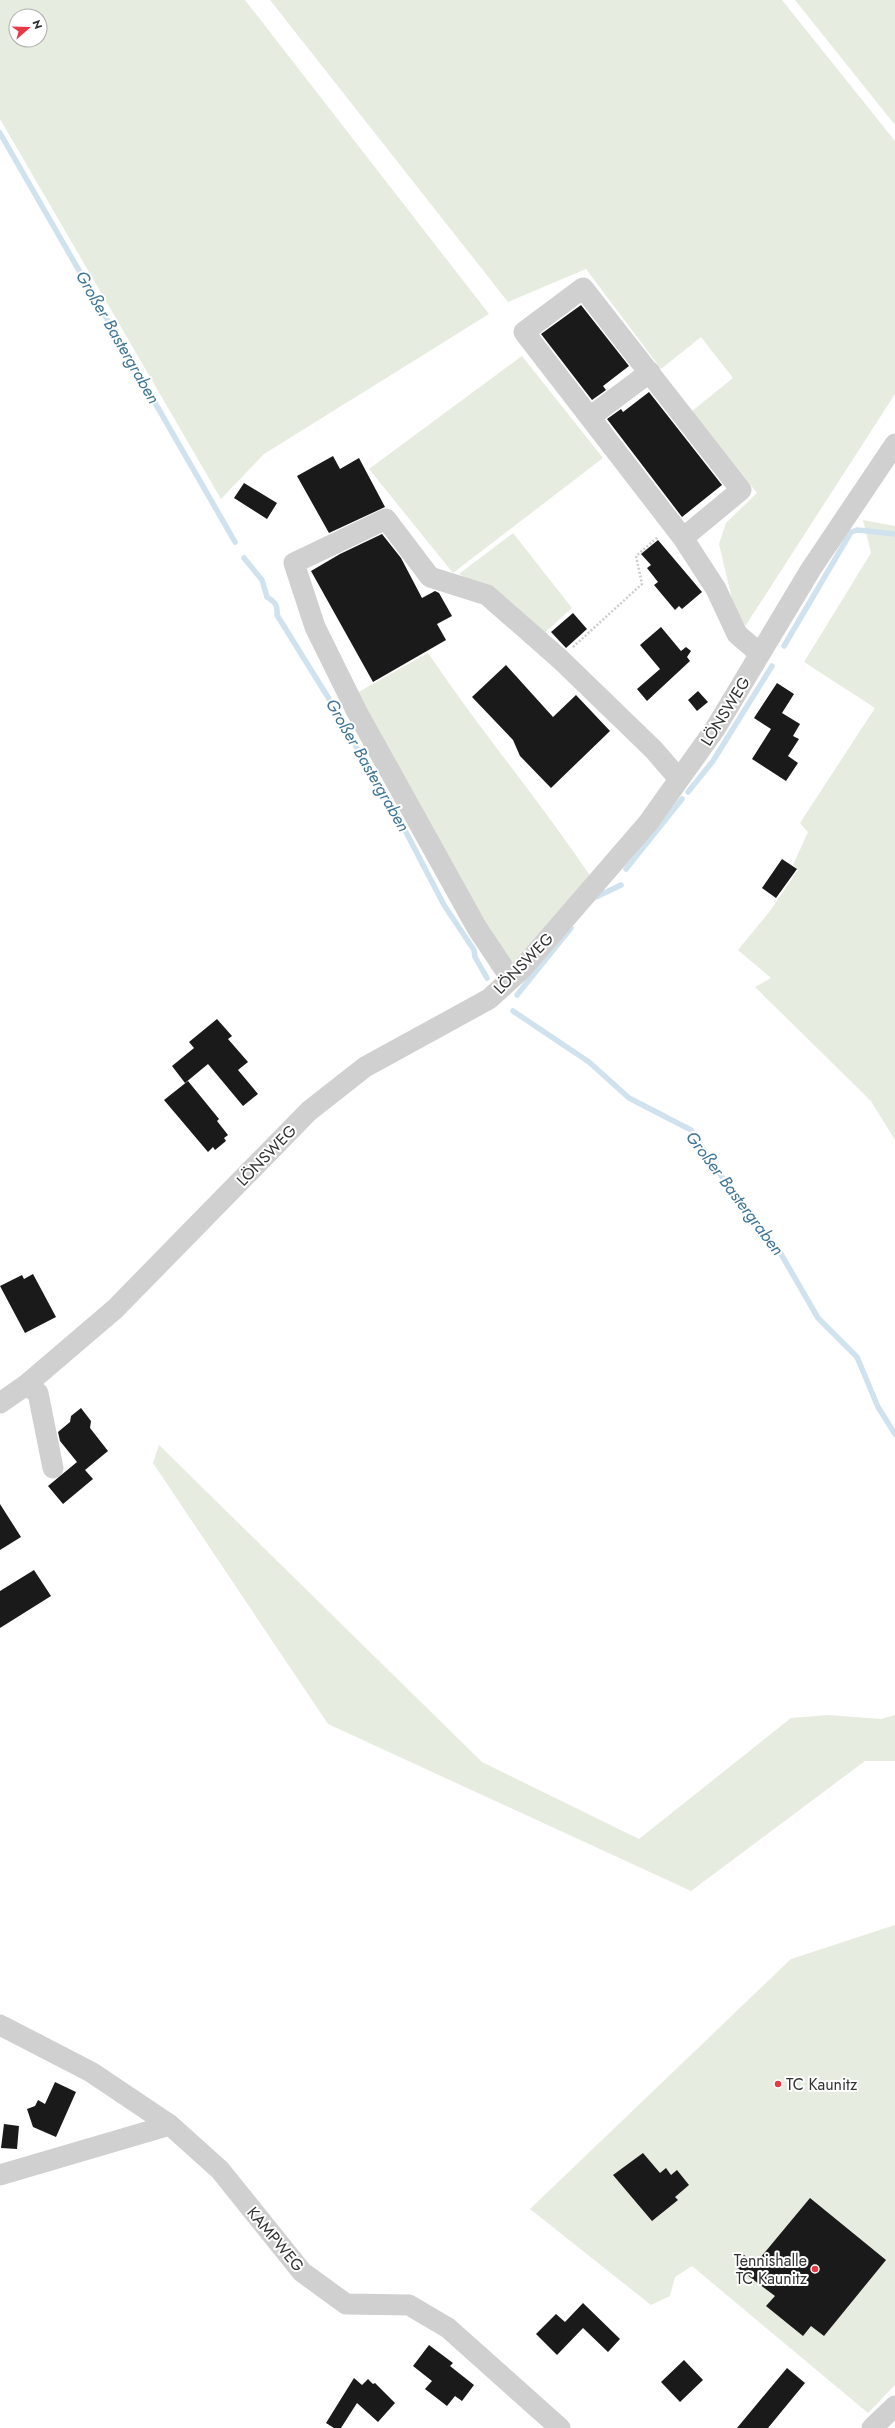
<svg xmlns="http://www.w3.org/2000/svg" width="895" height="2428" viewBox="0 0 895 2428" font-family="Jost,sans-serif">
	<rect width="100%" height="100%" fill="#fff"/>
	<!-- green -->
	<path fill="#e6ecdf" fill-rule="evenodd" d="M0,0H245L489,314L264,454L221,499L0,119ZM16,16H40V40H16Z
		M270,0H782L895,141V394L746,625L738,624L719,544L726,523L757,493L692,411L733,378L701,337L661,369L586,269L508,302Z
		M795,0H895V125Z
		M522,356L603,458L453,573L369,469Z
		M863,520L895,526V1140L871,1101L755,987L771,978L738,950L770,911L798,870L793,865L808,832L800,823L875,708L804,662L871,553Z
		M513,533L572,608L540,637L492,591L459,574Z
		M428,653C480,730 539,800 591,877L516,966L495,946L353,695Z
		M159,1445L482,1762L639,1839L791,1718L828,1715L881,1719L895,1715V1761H865L691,1891L328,1724L153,1463Z
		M895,1925V2385L868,2413L692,2266L675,2277L670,2296L651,2305L530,2209L791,1959Z"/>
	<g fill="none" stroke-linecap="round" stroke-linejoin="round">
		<!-- stream -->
		<path stroke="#cfe2ee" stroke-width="5.5" d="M0,133L235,542
			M244,558L262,580L267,597C275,602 278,605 277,615L352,736L361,758L385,792L444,905L474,950L475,957L487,978
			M784,646L851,532L857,530L895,534
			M688,792L713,761L772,666
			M626,869L682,799
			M596,897L621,885
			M517,995L571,928
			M513,1011L589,1062L629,1098L691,1130L742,1207L777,1247L818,1318L857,1357L878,1407L895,1434"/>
	</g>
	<!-- building -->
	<path fill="#1a1a1a" d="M581,305L629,366L603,386L606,390L592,400L541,334Z
		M649,392L722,485L682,517L607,419L621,409L623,412Z
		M333,456L340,469L359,458L385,507L329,533L297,476Z
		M244,483L277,503L267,519L234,498Z
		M382,534L401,558L422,598L435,591L439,593L452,616L437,624L446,640L373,682L311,571L340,554Z
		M658,540L702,592L682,609L679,606L675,610L654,585L658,582L647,568L651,565L641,554Z
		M573,613L587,629L566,648L551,632Z
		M661,627L681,651L686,647L691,651L687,657L690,661L647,701L637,689L660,669L640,645Z
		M506,665L553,717L576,695L610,731L551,788L520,756L513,740L472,697Z
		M777,683L794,694L782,713L800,724L793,736L799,739L788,756L798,763L786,781L752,759L771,729L754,718Z
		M698,691L708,702L697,711L688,700Z
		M782,859L797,869L776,898L762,888Z
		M217,1019L232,1036L228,1039L248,1062L238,1070L258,1094L243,1106L208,1064L185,1083L172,1066L194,1048L189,1042Z
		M188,1081L219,1119L217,1121L228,1135L224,1138L226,1141L215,1150L213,1147L208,1152L164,1100Z
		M33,1274L56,1317L25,1333L0,1286L22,1275L24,1279Z
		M81,1408L91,1421L90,1428L108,1451L85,1470L93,1479L63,1504L48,1486L77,1462L60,1441L58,1432L70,1422L71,1416Z
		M0,1504L21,1537L0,1550Z
		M34,1570L51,1596L0,1628V1591Z
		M55,2082L76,2092L56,2137L33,2127L27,2109L35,2106L38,2100L45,2104Z
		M4,2124L19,2126L17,2149L1,2148Z
		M643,2153L660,2173L666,2168L671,2175L677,2170L689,2185L675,2197L678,2200L652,2221L613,2175Z
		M810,2198L886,2260L824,2336L811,2326L803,2336L766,2306L775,2296L735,2266L744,2255L755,2264L751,2269Z
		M583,2303L620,2339L608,2352L583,2328L557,2355L536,2334L556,2314L565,2322Z
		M429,2345L453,2363L450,2366L474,2385L462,2401L455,2396L447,2406L425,2389L432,2381L413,2366Z
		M684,2360L703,2380L680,2402L661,2382Z
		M787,2368L805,2383L768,2428H737Z
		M354,2378L362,2385L368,2379L373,2384L375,2383L395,2403L378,2422L357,2403L341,2428H334L326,2423Z"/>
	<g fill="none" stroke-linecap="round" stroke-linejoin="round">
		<!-- path -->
		<path stroke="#cdcdcd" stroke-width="2.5" stroke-dasharray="2 2" stroke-linecap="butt" d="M573,647L642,584L636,556L658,537"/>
		<!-- minor -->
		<path stroke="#d0d0d0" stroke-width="21" d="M590,417L650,372
			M683,538L741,490L583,288L524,332L683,538L716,589L737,634L760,654
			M511,979L477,928L357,712L315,627L294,563L386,519L430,577L487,595L560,659L654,750L679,779
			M26,1385L38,1393L53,1468
			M0,1403L26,1385L115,1309L309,1111L365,1067L489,999L521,970L648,823L715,729L811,569L895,444
			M0,2025L91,2072L170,2125L220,2170L302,2272L346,2304L409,2305L448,2328L560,2428
			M0,2175L170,2125
			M872,2428L895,2406"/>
	</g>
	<!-- markers -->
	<g fill="#e63946" stroke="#fff" stroke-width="1.5">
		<circle cx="778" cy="2084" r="4"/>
		<circle cx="815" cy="2269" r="4"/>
	</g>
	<g text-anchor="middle" stroke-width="4" stroke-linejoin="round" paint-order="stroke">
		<!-- street labels -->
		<g font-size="16" fill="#333" stroke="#fff">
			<text transform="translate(725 711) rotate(-58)" y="6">LÖNSWEG</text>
			<text transform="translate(523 963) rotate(-46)" y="6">LÖNSWEG</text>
			<text transform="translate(266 1155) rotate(-46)" y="6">LÖNSWEG</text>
			<text transform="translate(276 2239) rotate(50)" y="6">KAMPWEG</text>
		</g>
		<!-- poi labels -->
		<g font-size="16" fill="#333" stroke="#fff" text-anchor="start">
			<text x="786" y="2090">TC Kaunitz</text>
			<text x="807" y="2266" text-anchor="end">Tennishalle<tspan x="807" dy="18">TC Kaunitz</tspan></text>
		</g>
		<!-- water labels -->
		<g font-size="17" font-style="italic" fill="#3f7597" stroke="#fff">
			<text transform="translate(118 337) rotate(60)" y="6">Großer Bastergraben</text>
			<text transform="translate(368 765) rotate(60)" y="6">Großer Bastergraben</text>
			<text transform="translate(735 1193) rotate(53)" y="6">Großer Bastergraben</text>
		</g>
	</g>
	<!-- north arrow -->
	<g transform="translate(28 28) rotate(70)"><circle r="19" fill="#ffffff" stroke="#adadad"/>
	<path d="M0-3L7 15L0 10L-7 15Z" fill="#e63946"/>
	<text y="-6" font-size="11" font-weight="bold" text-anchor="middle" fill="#333333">N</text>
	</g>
</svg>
